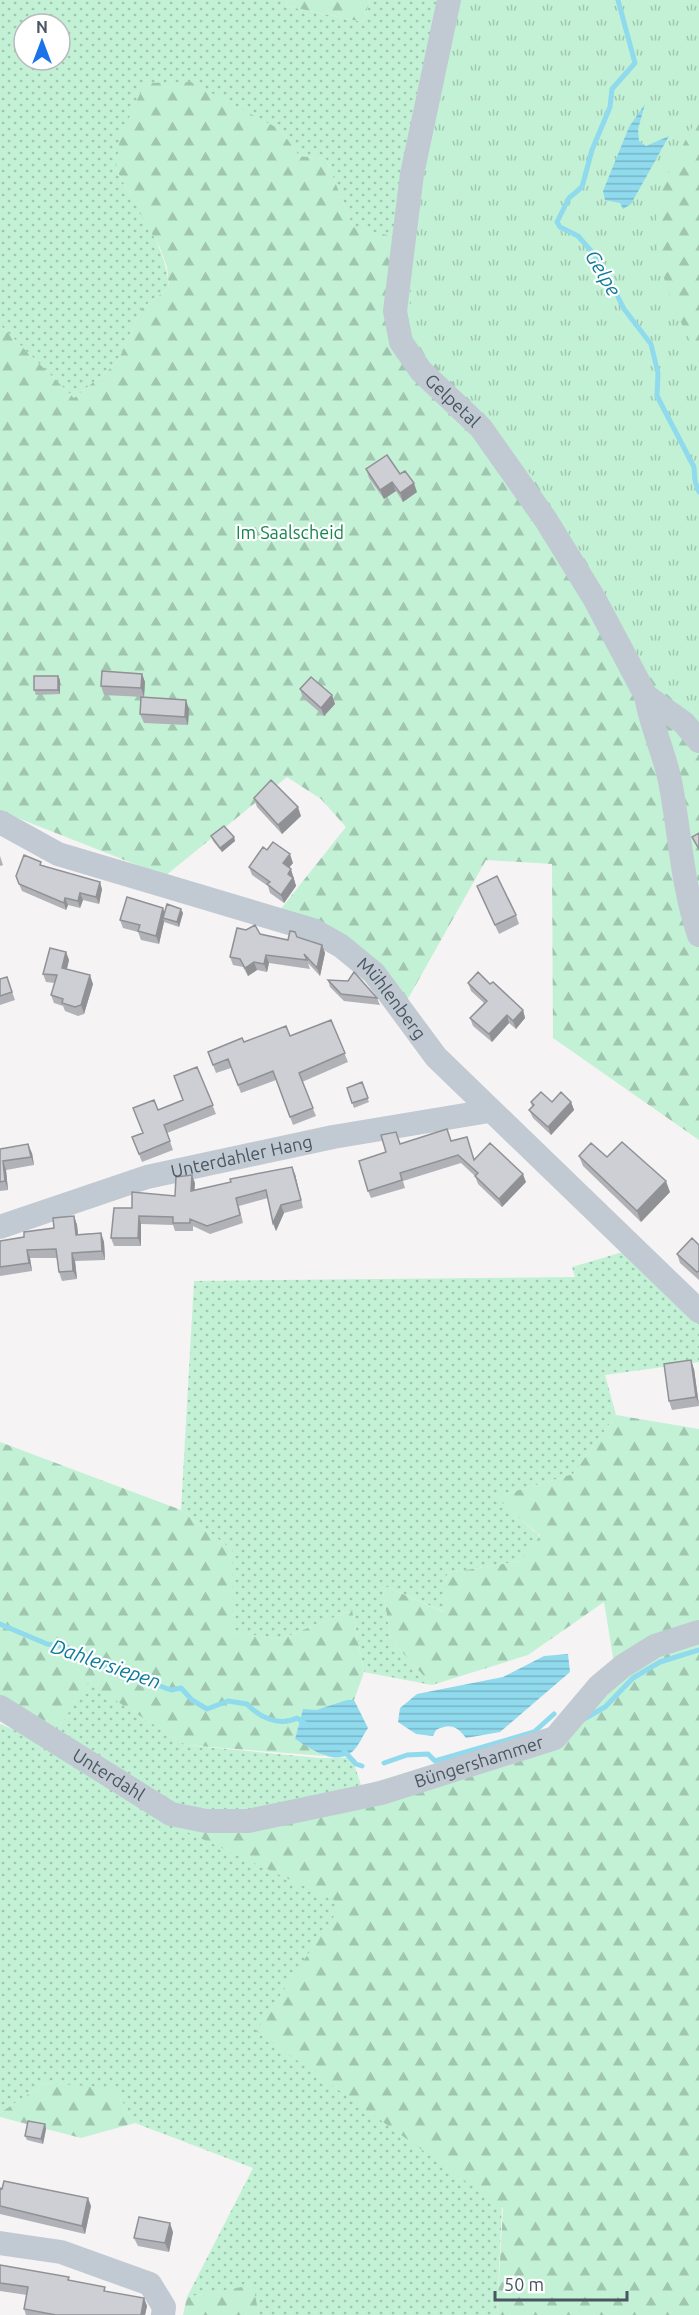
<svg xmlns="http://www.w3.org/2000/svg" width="699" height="2315" viewBox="0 0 699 2315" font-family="Ubuntu,sans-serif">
	<defs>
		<pattern id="grass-dots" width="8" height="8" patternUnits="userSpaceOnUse" patternTransform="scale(1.5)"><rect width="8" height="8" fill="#c3f1d5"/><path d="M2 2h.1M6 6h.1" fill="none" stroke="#a0c6b0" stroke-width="1.8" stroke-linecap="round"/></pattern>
		<pattern id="forest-firs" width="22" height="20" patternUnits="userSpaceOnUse" patternTransform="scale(1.5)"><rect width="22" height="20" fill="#c3f1d5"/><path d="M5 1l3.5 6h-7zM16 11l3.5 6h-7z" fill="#a0c6b0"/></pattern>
		<pattern id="park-tufts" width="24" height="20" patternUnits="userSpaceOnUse" patternTransform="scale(1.5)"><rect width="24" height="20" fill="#c3f1d5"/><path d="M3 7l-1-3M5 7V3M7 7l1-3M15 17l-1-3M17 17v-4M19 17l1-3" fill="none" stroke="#a0c6b0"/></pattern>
		<pattern id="water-rules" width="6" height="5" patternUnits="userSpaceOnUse" patternTransform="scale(1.5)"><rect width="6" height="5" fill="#90daee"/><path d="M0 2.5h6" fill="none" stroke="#78b4c4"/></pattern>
	</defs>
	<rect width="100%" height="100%" fill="#f5f3f3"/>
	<!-- grass -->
	<path fill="url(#grass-dots)" fill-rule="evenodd" d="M0,0H287L286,6L363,22L370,0H498L448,340L389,302L353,227L326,159L299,156L281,130L116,169C136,207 166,244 169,288L142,308L117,363L74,398L0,325ZM24,24H60V60H24Z
		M626,1251L699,1323V1362L605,1375L616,1415L573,1474L497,1497L540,1537L521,1561L447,1573L445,1612L382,1585L391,1640L432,1685L364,1672L352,1610L281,1639L232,1632V1550L181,1510L194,1281L575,1277L572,1267Z
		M88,1682L186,1745L319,1758H352L361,1785L263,1814L171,1824L343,1904L508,2073L497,2315H259L252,2286L187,2297L253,2168L135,2123L115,2090L45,2083L0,2113V1724L48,1744Z"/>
	<!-- forest -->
	<path fill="url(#forest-firs)" d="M287,0H370L363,22L286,6Z
		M699,0V1140L553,1038L552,864L486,860L405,1004L276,915L346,827L321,799L287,777L165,876L0,811V325L74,398L117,363L142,308L169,288L167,267L160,248L116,169L120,137L145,83L191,82L281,130L299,156L326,159L353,227L387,235L393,255L389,302L448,340Z
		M616,1415L699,1429V2315H497L503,2208L256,2031L342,1904L170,1824L263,1814L545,1733L616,1675L604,1602L528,1655L432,1685L391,1640L382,1585L444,1612L447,1573L521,1561L540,1536L496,1497L573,1474Z
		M0,1442L181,1510L232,1550L233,1632L281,1639L352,1610L364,1672L354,1700L316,1710H303L295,1739L325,1756L186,1745L88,1683L51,1739L0,1709Z
		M45,2083L114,2088L135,2123L81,2138L0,2117V2113Z
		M253,2285L259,2315H183L187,2297Z"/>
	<!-- park -->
	<path fill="url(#park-tufts)" d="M458,0H699C699,34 699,78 699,110C698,120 673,162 667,176C639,239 670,302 699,359V724L654,682L631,649L594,574L537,483L487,417L440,370L408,322L411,302L410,238Z"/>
	<!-- water -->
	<path fill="url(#water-rules)" d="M645,104L638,129L639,141L646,146L669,136L631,204L623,209L620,203L605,200L603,191L629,127Z
		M568,1654L570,1672L500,1732L466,1738C457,1726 450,1723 436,1730L433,1736L416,1734L398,1722L400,1708L417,1694L503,1677L544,1656Z
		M347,1700H354L368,1728C363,1735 359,1746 352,1752C335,1767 310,1748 295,1739L303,1709L316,1710Z"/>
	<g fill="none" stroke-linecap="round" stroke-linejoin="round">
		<!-- stream -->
		<path stroke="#90daee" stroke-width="5" d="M618,0L635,63L612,89L610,107L592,150L582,187L569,198L557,222L560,227L578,236L600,261L624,309L651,344L658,373L657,396L694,467L695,481L699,492
			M0,1624L47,1644L67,1647L82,1658L171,1690L181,1688L192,1700L207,1709L228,1701L247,1704C259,1717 279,1727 297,1718L307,1725
			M584,1719L605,1707L633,1678L660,1662L699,1650
			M344,1751L356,1764L362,1766
			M384,1763L407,1755L428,1754L435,1761L534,1732L554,1714"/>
		<!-- minor -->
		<g stroke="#c1cad2" stroke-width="24">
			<path id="s1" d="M449,0L412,174L395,311L401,342L421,371L481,428L546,520L594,598L646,696L684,723L699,741"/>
			<path d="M646,696C651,726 664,752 670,781C680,832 682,886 699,935"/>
			<path id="s2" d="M0,822L58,854L313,930L341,946L374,973L436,1057L699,1311"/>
			<path id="s3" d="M0,1227L147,1177L333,1137L489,1111"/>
			<path id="s4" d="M0,1707L171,1814L206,1821H248L381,1793L555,1738L599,1686L623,1666L655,1646L699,1632"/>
			<path d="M0,2243L61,2252L150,2284L164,2307L163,2315"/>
		</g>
	</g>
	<!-- wall -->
	<path fill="#b0b2b7" d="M366,469L400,474L417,492L403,502L396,491L384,499L369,478Z
		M142,674L145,682L144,697L104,695L101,686Z
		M58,676L60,680V694L36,695L34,690Z
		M300,689L332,695L335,704L324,716L303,698Z
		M189,709L188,725L144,723L140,714Z
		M254,798L301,816L282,834L257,807Z
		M211,836L234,837L235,841L222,852L213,841Z
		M267,850L293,863L289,868L294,878V879L296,886L284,903L270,893L268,886L252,875L249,867Z
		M0,856L3,865L0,866Z
		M42,865L102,889L99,904L83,900L80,908L68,905L66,910L22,891L16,876Z
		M477,886L516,915L519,924L499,934Z
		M165,912L183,913L179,927L164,922L159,944L141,940L138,932L123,928L120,920Z
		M260,934L288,940L297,937L322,945L325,953L320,976L308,963L310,969L269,963L267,972L257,970L248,976L243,967L233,965L230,957Z
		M66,952L69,960L67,969L93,984L84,1014L78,1016L65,1011L63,1006L54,1003L51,995L55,983L46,982L43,974Z
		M7,977L15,1000L0,1005V979Z
		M328,980L377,998L380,1005L344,1001L330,987Z
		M468,983L490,984L523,1010L525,1018L516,1029L509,1023L492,1042L473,1026L470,1018L484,1003L471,991Z
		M331,1020L348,1062L302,1082L316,1116L293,1125L276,1080L241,1093L231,1068L216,1073L208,1052L244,1042L290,1036Z
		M197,1067L216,1114L167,1133L173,1150L142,1162L132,1137L142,1133L158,1110L183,1100Z
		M362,1082L369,1102L354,1108L347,1088Z
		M531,1102H571L574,1110L551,1135L533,1118L529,1110L532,1107Z
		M451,1141L474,1160L526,1182L502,1207L478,1184L475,1176L461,1163L403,1181L405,1188L371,1198L368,1191L386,1152L400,1143Z
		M0,1149L32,1153L34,1165L6,1170L8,1190L0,1191Z
		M579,1156L607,1157L670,1192L641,1222L583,1166Z
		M295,1174L303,1208L284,1213L276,1231L273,1223L268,1198L239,1206L243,1223L210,1234L193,1226V1231H175L173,1225L141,1224V1246H114L111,1238L132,1208L175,1196L195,1183L194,1191Z
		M74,1216L77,1225L78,1234L101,1233L104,1242L105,1260L75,1261L77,1279L62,1281L59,1272L57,1258H30L32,1271L0,1276V1241L24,1237L54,1228Z
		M699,1245V1280L680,1263L677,1254Z
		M694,1369L699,1406L672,1410L669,1401Z
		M45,2124L46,2129L43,2144L27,2140L25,2136Z
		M0,2188L91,2206L85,2234L0,2214Z
		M173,2232L169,2252L138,2246L134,2238Z
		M0,2265L70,2281L107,2292L144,2298L147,2306L145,2315H26L24,2309L27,2295L0,2291Z"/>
	<!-- shaded-wall -->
	<path fill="#909195" d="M392,482L396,491L384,499L380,490Z
		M414,483L417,492L403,502L400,493Z
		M142,674L145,682L144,697L141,688Z
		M58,676L60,680V694L58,690Z
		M332,695L335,704L324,716L321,708Z
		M186,700L189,709L188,725L185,717Z
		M298,807L301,816L282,834L278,825Z
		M234,837L235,841L222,852L220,848Z
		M290,854L293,863L286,871L283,863Z
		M291,869L296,886L284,903L281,895L288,874Z
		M100,882L102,889L99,904L96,897Z
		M80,893L83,900L80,908L78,901Z
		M65,898L68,905L66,910L64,903Z
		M163,908L166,916L163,918L164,922L159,944L156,936Z
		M181,909L183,913L179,927L177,922Z
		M322,945L325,953L320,976L317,968Z
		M66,952L69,960L65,976L62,968Z
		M266,955L269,963L267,972L264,964Z
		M254,962L257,970L248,976L245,968Z
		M90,975L93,984L84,1014L81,1005Z
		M523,1010L525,1018L516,1029L513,1021Z
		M507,1015L509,1023L492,1042L489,1034Z
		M571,1102L574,1110L551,1135L548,1127Z
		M28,1144L32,1153L34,1165L31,1157Z
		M3,1161L6,1170L8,1190L5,1181Z
		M292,1167L295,1174L303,1208L301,1200Z
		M523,1174L526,1182L502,1207L499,1199Z
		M192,1175L195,1183L194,1199L191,1191Z
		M666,1181L670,1192L641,1222L637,1211Z
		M281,1205L284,1213L276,1231L273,1223Z
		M74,1216L77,1225L79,1243L76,1235Z
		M139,1216L141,1224V1246L138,1238Z
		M101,1233L104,1242L105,1260L102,1251Z
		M27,1250L30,1258L32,1271L29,1263Z
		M72,1253L75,1261L77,1279L73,1271Z
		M691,1360L694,1369L699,1405L696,1397Z
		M45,2124L46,2129L43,2144L41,2139Z
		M88,2198L91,2206L85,2234L82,2226Z
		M170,2223L173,2232L169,2252L165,2243Z
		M144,2298L147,2306L145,2315H141Z"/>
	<!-- building -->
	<path fill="#cdcfd5" stroke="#909195" stroke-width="1.5" d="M387,455L400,474L405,471L414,483L400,493L392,482L380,490L366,469Z
		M102,671L142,674L141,688L101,686Z
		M34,676H58V690H34Z
		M311,677L332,695L321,708L300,689Z
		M141,697L186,700L185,717L140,714Z
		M271,780L298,807L278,825L254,798Z
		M224,826L234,837L220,848L211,836Z
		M699,833V849L692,837Z
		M273,842L290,854L283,863L291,869L288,874L293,878L281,895L267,884L270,882L249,867L263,847L267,850Z
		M24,855L41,862L40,865L100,882L96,897L80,893L78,901L65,898L64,903L19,884L16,876Z
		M497,876L516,915L495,925L477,886Z
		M127,897L163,908L156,936L138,931L140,925L120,920Z
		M167,904L181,909L177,922L163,918Z
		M255,925L260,934L288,940L290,931L295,932L297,937L322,945L317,968L304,954L307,960L266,955L264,964L254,962L245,968L240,959L230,957L237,928L246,930Z
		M50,948L66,952L62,968L90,975L81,1005L75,1007L62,1003L63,999L51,995L57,975L43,974Z
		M354,972L377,998L341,994L328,980L348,981Z
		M478,972L490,984L493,982L523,1010L513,1021L507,1015L489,1034L470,1018L487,1001L468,983Z
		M7,977L12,992L0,996V979Z
		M331,1020L345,1053L299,1073L313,1108L290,1117L273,1071L238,1085L228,1059L213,1065L208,1052L242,1038L244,1042L286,1026L290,1036Z
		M197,1067L213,1105L164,1125L170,1141L139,1154L132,1137L143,1133L133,1108L154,1100L158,1110L183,1100L174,1076Z
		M362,1082L368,1098L352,1103L347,1088Z
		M541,1092L552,1102L561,1092L571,1102L548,1127L529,1110L534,1105L531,1102Z
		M447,1129L451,1141L467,1137L474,1160L490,1143L523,1174L499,1199L475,1176L478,1173L458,1155L400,1173L402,1180L368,1191L359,1161L386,1152L381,1135L396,1132L400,1144Z
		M622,1142L666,1181L637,1211L579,1156L591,1143L607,1157Z
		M28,1144L31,1157L3,1161L5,1181L0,1182V1149Z
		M292,1167L301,1200L281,1205L273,1223L266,1190L236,1198L240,1215L207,1226L190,1219V1223H173V1217L139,1216L138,1238H111L114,1208H132V1192L175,1196L176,1177L192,1175L191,1191L231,1182L230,1179Z
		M74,1216L76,1235L101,1233L102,1251L72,1253L73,1271L59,1272L56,1249L27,1250L29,1263L0,1267V1241L24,1237V1232L54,1228L53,1218Z
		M692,1238L699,1245V1271L697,1272L677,1254Z
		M691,1360L696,1397L669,1401L664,1364Z
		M28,2121L45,2124L41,2139L25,2136Z
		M4,2181L88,2198L82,2226L0,2206V2188L2,2189Z
		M139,2217L170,2223L165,2243L134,2238Z
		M0,2265L69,2277L68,2280L105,2287L104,2291L144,2298L141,2315H56L24,2309L28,2287L0,2283Z"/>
	<g text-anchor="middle" stroke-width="4.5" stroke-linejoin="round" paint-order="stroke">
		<!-- street labels -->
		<g font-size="18" fill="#4a5661" stroke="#fff">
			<text dy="6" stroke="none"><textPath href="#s1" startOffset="426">Gelpetal</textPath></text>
			<text dy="6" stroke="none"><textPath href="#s2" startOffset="438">Mühlenberg</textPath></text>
			<text dy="6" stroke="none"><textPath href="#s3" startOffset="252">Unterdahler Hang</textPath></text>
			<text dy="6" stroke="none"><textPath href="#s4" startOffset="518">Büngershammer</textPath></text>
			<text dy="6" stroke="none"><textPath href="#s4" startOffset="128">Unterdahl</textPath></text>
		</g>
		<!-- park labels -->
		<g font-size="18" fill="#17864f" stroke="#fff">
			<text x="290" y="539">Im Saalscheid</text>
		</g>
		<!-- water labels -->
		<g font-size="20" font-style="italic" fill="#0c7c9b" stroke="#fff">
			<text transform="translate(603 273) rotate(59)" y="7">Gelpe</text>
			<text transform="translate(106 1664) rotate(19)" y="7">Dahlersiepen</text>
		</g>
	</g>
	<!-- north arrow -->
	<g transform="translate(42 42)"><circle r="28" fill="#ffffff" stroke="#b7bbc0" stroke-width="1.5"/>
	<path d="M0-4.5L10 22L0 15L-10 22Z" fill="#1a73e8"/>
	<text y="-9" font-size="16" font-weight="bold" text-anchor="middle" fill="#4a5661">N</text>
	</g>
	<!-- scale -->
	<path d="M495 2291v9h132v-9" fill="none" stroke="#4a5661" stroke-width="3"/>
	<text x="504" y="2291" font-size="18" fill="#4a5661" stroke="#ffffff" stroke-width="4.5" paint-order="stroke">50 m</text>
</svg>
